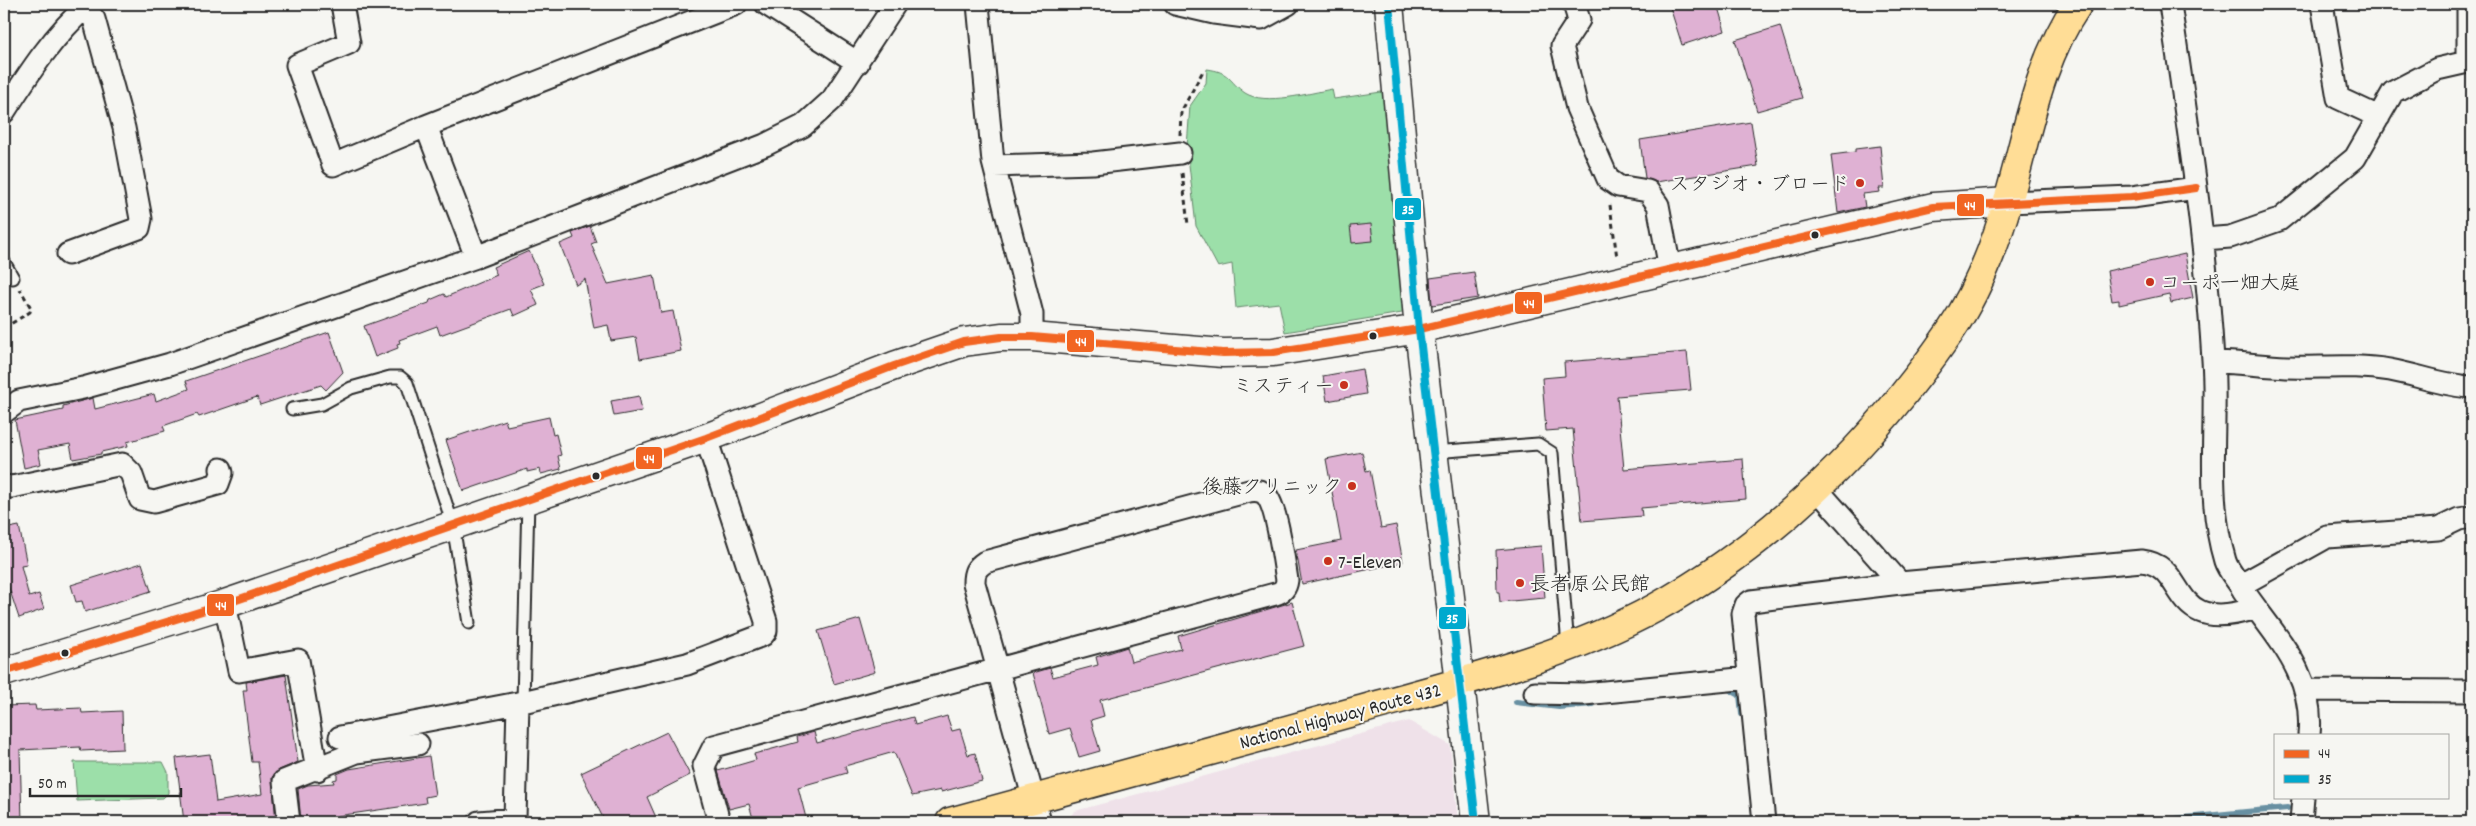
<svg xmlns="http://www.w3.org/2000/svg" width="2476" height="826" viewBox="0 0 2476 826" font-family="Dekko,'Klee One',sans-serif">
	<rect width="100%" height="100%" fill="#f6f6f2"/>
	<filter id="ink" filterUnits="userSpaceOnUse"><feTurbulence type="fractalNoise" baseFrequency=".02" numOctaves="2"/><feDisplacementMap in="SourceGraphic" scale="10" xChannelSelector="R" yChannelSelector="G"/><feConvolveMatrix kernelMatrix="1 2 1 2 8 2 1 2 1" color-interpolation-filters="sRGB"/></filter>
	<g filter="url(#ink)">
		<!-- built -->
		<path fill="#efe1e9" d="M1409,721L1450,745L1458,822H1064L1075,811Z"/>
		<!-- green -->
		<path fill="#9cdfa9" stroke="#64856a" d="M1207,69C1231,72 1228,81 1245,93C1265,106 1310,93 1332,89L1334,99L1388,91L1408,312L1285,332L1279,303L1236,308L1232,264L1218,267L1196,226L1187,147L1190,106L1206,83Z
			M74,762H163L168,772V793L163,798L77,801Z"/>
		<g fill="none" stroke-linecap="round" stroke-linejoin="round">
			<!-- stream -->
			<path stroke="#6890a2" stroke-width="6" d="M1724,689H1729L1740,695L1742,714
				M1516,702L1559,707L1592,704
				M2144,822L2287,808"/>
		</g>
		<!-- building -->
		<path fill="#dfb1d3" stroke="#2b2b2b" d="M1669,4H1717L1725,31L1682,45Z
			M1780,26L1802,98L1757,111L1735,40Z
			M1751,122L1758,166L1656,182L1645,178L1640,140Z
			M1880,146L1884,188H1879L1880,192L1863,194L1865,207L1838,213L1831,155L1855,152V149Z
			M1371,224L1373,241L1352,243L1350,226Z
			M590,226L596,242L591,244L608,284L654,275L661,313L673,311L681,351L640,359L636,337L611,341L608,325L594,328L585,279L576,285L560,244L574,238L572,233Z
			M529,251L544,284L531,289L538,305L514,316L511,309L440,335L437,326L399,340L400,343L397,344L398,348L375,357L364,326L429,303L430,300L444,294L446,297L497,275L493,267Z
			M2185,254L2193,298L2171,303L2169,294L2119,305V300L2112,301L2107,271Z
			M1474,272L1478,298L1432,305L1430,278Z
			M329,332L343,372L326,390L321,385L260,405L257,397L199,417L197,414L163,426L165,431L127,442L128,446L101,452V454L73,459L70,444L38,450L41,464L24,468L15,420L63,410V406L93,398L95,409L154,394L156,401L189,389L186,381Z
			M1687,352L1691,390L1617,396L1624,469L1743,459L1746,499L1641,508L1642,516L1582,521L1573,429L1546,431L1542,378L1565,376L1564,362Z
			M1362,369L1366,394L1327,401L1323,376Z
			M639,396L642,411L614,416L611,401Z
			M549,417L553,435L556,434L561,455L558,456L561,469L541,474L540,469L527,472V469L463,491L446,440L505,420L507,426Z
			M1362,452L1366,471L1370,470L1381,528L1396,525L1403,562L1302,584L1296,550L1341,541L1326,459Z
			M19,526L27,565L21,566L29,597L39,594L44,609L19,618L4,573V529Z
			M1541,546L1545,598L1500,602L1499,592H1497L1496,550Z
			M142,563L151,591L85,612L82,601L76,602L71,585Z
			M1292,602L1304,646L1100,700L1104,716L1091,720L1100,751L1079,757L1070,728L1049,734L1033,673L1050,668L1053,677L1098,665L1096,657L1127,647L1131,662L1181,649L1178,636Z
			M860,619L875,672L834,684L818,631Z
			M286,675L298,762L279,770L272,777L276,822H184L176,758L210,754L216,802L262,794L258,762H252L243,690H247L246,682Z
			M35,705L36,710L81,708L82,713L122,711L123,749L81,751L80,747L20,750L22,822H4V706Z
			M947,716L952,731L960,729L968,755L975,753L982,781L941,792V790L912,796L894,752L845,766L847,773L798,787L807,822H754L749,804L729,809L718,771L756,760L754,754L798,742L797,737L814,732L817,743L913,717L915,725Z
			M667,732L690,775L647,797L658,822H605L581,773Z
			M429,756L435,795L425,797L426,803L337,816L338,822H301L298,789L308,785L334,783L333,780L337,779V774L349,769Z"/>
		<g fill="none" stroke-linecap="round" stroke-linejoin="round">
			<!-- lane casing -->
			<g stroke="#2b2b2b" stroke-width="15">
				<path id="lane" d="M4,262L13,278
					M292,409L322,404L351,388L390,377H400L407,383L453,525L469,623
					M1433,452L1538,444L1552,453L1568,646
					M523,702L528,500"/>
			</g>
			<!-- street casing -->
			<g stroke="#2b2b2b" stroke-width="25">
				<path id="street" d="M342,4L349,43L297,65L333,165L426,126
					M766,4L858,63
					M978,4L993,162L1032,314V337
					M1175,4L1214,13L1261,19L1288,4
					M1574,4L1579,20L1562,46L1577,108L1608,179L1618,186L1648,191L1658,205L1670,269
					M2170,4C2187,122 2206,240 2213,360C2218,427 2205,495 2225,561C2228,571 2238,581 2243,590C2275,637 2315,673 2309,735
					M2322,4L2338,98L2379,117
					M2468,61V4
					M4,112C29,73 54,34 89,4
					M994,166L1093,163L1180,153
					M2008,202L2132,197L2196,188
					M2204,239L2230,237L2279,220L2355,158L2393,92L2437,69L2472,61
					M68,254L139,228L141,219L124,128L94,19L82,4
					M476,257L426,126L736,4
					M2214,362C2238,362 2262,366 2286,367C2321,368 2355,364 2390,370C2418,375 2444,386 2472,387
					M4,412L19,401L83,388L170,364L476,257L765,145L803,126L832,100L895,4
					M4,486L12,487L122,464L131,473L140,499L154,502L218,484L222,473L221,469
					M1816,488L1900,583
					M2241,585L2327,537L2438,529L2459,519L2472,517
					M225,604L239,671L298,660L317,770
					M2307,690L2472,691
					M1535,693L1584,694L1749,678
					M518,703L687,664L763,635L766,631V621L706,438
					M340,737L518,703L515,819L479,822
					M289,822L284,781L357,752L418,744
					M719,822L704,766L714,746L1275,594C1283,592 1286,588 1287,580C1284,563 1277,503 1264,493C1259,490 1254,490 1249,491L985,562C976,568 974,572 974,583L1040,822
					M1764,822L1743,614L1746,605L1751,601L1900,583L2142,561C2191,566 2165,637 2256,608
					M2301,822L2303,797"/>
			</g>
			<!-- secondary casing -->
			<g stroke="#2b2b2b" stroke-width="31">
				<path id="secondary" d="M1389,4L1419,329L1476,822
					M4,672L225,604L706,438L894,366L964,342L1001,337H1032L1223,353L1273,352L1419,329L1933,207L2008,202"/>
			</g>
			<!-- highway casing -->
			<g stroke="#2b2b2b" stroke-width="31">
				<path id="highway" d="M950,822C1083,786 1216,749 1349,713C1449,685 1564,658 1655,608C1774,542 1873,443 1950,332C1977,293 1995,246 2008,201C2028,133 2037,64 2078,4"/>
			</g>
			<!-- path -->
			<path stroke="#2b2b2b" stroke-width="3" stroke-dasharray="5 4" stroke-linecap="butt" d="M1180,135L1181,112L1203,71
				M1182,173L1188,225
				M1610,205L1617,258
				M4,328L30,312L31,308L20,289"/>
			<!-- lane -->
			<use href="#lane" stroke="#f6f6f2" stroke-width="11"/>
			<!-- street -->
			<use href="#street" stroke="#f6f6f2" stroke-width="21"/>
			<!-- secondary -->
			<use href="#secondary" stroke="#f6f6f2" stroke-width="28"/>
			<!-- highway -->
			<use href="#highway" stroke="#ffdd96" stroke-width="28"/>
			<!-- bus-1 casing -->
			<g stroke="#f6f6f2" stroke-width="11">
				<path id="bus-1" d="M4,672L225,604L706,438L894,366L964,342L1001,337H1032L1223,353L1273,352L1419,329L1933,207L2132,197L2196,188"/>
			</g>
			<!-- bus-2 casing -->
			<g stroke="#f6f6f2" stroke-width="11">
				<path id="bus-2" d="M1389,4L1419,329L1476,822"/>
			</g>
			<!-- bus-1 -->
			<use href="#bus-1" stroke="#f26522" stroke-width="8"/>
			<!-- bus-2 -->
			<use href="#bus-2" stroke="#00a9ce" stroke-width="8"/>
		</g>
	</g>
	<!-- markers -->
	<g fill="#c8321e" stroke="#f6f6f2" stroke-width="2">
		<circle cx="1860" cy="183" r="5"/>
		<circle cx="2150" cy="282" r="5"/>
		<circle cx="1344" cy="385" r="5"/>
		<circle cx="1352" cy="486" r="5"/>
		<circle cx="1328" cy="561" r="5"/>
		<circle cx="1520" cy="583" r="5"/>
	</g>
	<g fill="#2b2b2b" stroke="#f6f6f2" stroke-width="2">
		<circle cx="1815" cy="235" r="4.5"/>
		<circle cx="1373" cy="336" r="4.5"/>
		<circle cx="596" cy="476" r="4.5"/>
		<circle cx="65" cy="653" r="4.5"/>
	</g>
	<g text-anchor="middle" stroke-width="4" stroke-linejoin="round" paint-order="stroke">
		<!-- poi labels -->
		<g font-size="20" fill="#2b2b2b" stroke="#f6f6f2" text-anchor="end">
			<text x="1850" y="190">スタジオ・ブロード</text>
			<text x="2160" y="289" text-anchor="start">コーポ一畑大庭</text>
			<text x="1334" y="392">ミスティー</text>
			<text x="1342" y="493">後藤クリニック</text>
			<text x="1338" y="568" text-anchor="start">7-Eleven</text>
			<text x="1530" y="590" text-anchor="start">長者原公民館</text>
		</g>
		<!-- street labels -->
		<g font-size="20" fill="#2b2b2b" stroke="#f6f6f2">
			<text transform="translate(1340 715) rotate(-15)" y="7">National Highway Route 432</text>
		</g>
	</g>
	<g stroke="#f6f6f2" stroke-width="2">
		<rect x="1956" y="193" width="29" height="24" rx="5" fill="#f26522"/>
		<rect x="1394" y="197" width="28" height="24" rx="5" fill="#00a9ce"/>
		<rect x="1514" y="291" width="29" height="24" rx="5" fill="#f26522"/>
		<rect x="1066" y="329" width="29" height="24" rx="5" fill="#f26522"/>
		<rect x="635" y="446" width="28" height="24" rx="5" fill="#f26522"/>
		<rect x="206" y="593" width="29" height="24" rx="5" fill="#f26522"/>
		<rect x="1438" y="606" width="29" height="24" rx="5" fill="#00a9ce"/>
	</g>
	<g font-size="14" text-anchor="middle" font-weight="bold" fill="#fff">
		<text x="1970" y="210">44</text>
		<text x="1408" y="214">35</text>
		<text x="1529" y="308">44</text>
		<text x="1081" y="346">44</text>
		<text x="649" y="463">44</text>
		<text x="221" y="610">44</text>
		<text x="1452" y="623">35</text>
	</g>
	<!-- margin -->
	<rect width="2476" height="826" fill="none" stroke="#f6f6f2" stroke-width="20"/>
	<rect x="10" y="10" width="2456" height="806" fill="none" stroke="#2b2b2b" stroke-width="2" filter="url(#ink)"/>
	<!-- legend -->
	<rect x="2274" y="734" width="175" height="65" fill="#f6f6f2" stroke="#a5a5a2"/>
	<rect x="2284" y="750" width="25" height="8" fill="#f26522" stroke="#a5a5a2"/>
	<text x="2318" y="758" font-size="15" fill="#2b2b2b">44</text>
	<rect x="2284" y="775" width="25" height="8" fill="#00a9ce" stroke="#a5a5a2"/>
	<text x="2318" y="784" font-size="15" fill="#2b2b2b">35</text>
	<!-- scale -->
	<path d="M30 788v8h151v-8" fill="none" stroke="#2b2b2b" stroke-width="2.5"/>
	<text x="38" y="788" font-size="15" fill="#2b2b2b" stroke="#f6f6f2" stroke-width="4" paint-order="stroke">50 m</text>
</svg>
